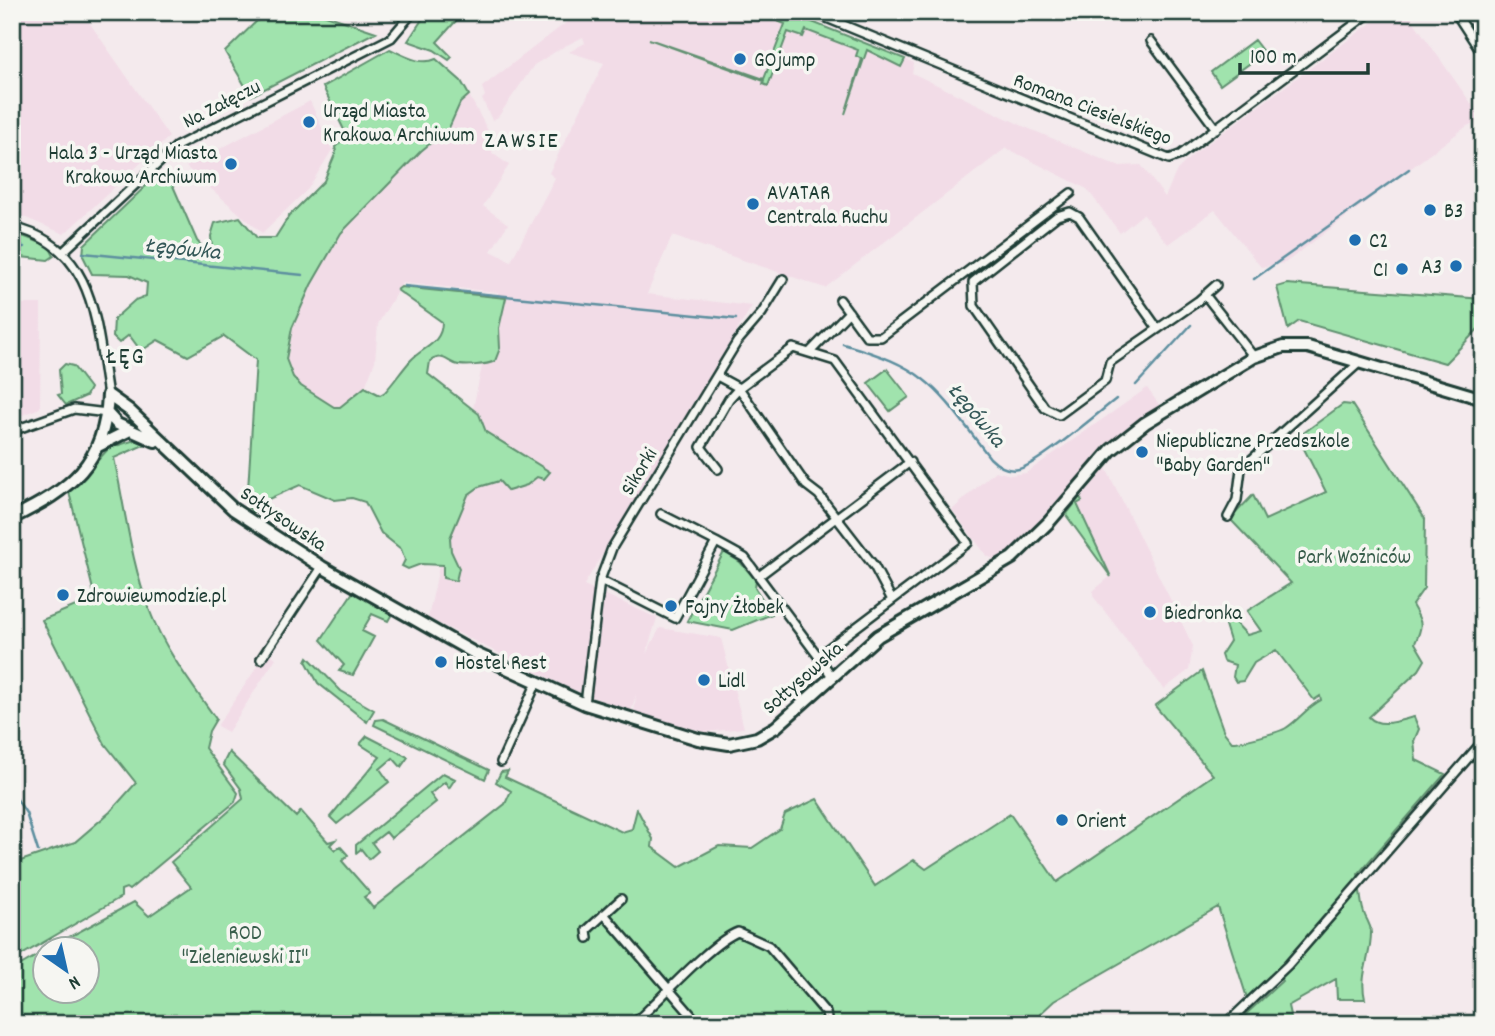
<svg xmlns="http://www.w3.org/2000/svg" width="1495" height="1036" viewBox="0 0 1495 1036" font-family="Dekko,sans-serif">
	<rect width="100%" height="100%" fill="#f4eaed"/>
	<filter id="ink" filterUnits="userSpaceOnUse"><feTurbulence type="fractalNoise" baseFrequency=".0143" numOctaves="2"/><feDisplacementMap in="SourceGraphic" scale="14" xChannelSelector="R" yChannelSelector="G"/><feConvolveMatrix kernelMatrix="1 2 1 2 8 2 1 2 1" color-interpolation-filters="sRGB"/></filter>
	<g filter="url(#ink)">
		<!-- built -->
		<path fill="#f2dce7" d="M12,12H82L169,137L64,234L12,212Z
			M580,12H775L867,49L901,67L905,59L914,63L912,73L1025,127L1118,166L1141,165L1165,197L1177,170L1195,153L1386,12H1407L1482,119L1467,126L1285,263L1261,267L1215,210L1168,244L1143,214L1120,233L1087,189L1006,148L825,288L672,236L647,294L752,306L584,585L657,618L646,654L660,628L721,638L744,728L706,732L634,714L636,695L631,712L571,689L428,618L498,292L402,283L378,324L375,361L365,387L340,407H334L301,386L293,377L286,359L292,328L311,285L341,233L421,151L449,128L460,103L469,95L494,142L492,153L509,165L483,206L508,224L491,251L511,261L555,178L549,173L604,63L569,52L585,43L583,37L563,47L534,65L498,117L492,120L482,99L485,96L482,87Z
			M310,101L332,150L308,189L262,233L186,167Z
			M12,304H41V312L40,408L12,419Z
			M1147,388L1160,406L1107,445L1059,500L1005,555L994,559L987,556L952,510L995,471L1011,475L1026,473Z
			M1106,468L1193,646L1189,670L1164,689L1093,596V591L1111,576L1077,503Z
			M267,652L276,658L228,732L217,726Z"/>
		<!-- green -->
		<path fill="#a0e3ad" stroke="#609070" stroke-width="2" d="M266,12H317L376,32L251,96L225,52Z
			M427,12H464L437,42L452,57L449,60L434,50L408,41Z
			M755,12H787L905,59L901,67L867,50L845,114L862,59L856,56L858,50L806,30L803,37L788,32L768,86L763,84L764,81L649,39L764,79L785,24Z
			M1254,40L1264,53L1220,85L1211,72Z
			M390,49C405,56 421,66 436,59L461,81L469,95L460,103L449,128L421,151L341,233L311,285L292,328L286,359L293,377L301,386L334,407H340L365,387L380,395L385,392C394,382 402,370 411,360C423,347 442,344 442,322L397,290L401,287L506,298L499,328L500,348L495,361C487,365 464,367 455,364C444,359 442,354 430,361L428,374L479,414L486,432L550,472L544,479L537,477L527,485L508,491L499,481L479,487L468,495L450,538L451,551L459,568L456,581L443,578V565L421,564L408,569L402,566L405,560L401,549L381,533L365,502L352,498L335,500L300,485L257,504L253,512L247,506L256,360L224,336L188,356L158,340L141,351L129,335L119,343L113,337L114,319L135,300L146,296L147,283L129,275L92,274L83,256L84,245L151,181L167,172L197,241L206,251L212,249L211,236L215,223L240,217L257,238H275L289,216L324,181L336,152L335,147L347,136L323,87Z
			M12,232L49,246L54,256L48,260L12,256Z
			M1287,284L1483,299V324L1445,363L1299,321L1288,329L1277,287Z
			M65,364L73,366L90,388L86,396L66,405L58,395L61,394L59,370Z
			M887,369L909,397L890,411L868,383Z
			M1343,404L1352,405L1425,519L1424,588L1412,605C1422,622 1424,624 1415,643L1425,660L1419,670L1369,717C1380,729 1400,720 1414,717L1419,729L1414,741L1416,760L1445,774L1358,874C1360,886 1360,902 1364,913C1367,922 1371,923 1371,933C1371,957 1359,975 1365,999H1337L1336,979L1288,1006L1292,1024H1253L1245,1015L1282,981L1275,972L1247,998L1218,907L1054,1001L1040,1014L1049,1024H12V970L45,951L46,990H88V948H49L134,902L149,916L191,887L171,862L243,799L241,789L223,764L229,752L296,817L301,811L328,842L335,840L330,845L335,850L340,846L348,855L342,861L370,893L364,897L373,908L505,804L511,791L496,782L501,772L508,771L505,777L622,832L632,829L637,809L653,839L652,847L679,867L719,846L752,848L780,829L785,814L817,799L875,886L914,860L926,869L1010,814L1057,882L1213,775L1155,706L1202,671L1224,732L1232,742C1239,743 1280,732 1286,728C1299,720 1307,707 1321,700L1320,696L1314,700L1276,650L1254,663L1243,681L1236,682L1233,677L1235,665L1223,661L1221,655L1230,641L1225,625L1233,620L1247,635L1261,631L1247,611L1291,583L1230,519L1253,495L1265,520L1326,492L1298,437Z
			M135,440L146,444L114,458C125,508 131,562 149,609C164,649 192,685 216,719L209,731L205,748L238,793L235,802L129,890L126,888L121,890V897L13,960L12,864L75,842L110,812L136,783L105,744L42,620L95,598L69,492L109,448Z
			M1080,497L1082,501L1077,504L1111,577L1066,515Z
			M724,552L740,562L756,580L755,588L772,614L733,630L687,621Z
			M353,592L392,614L388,621L372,614L362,631L374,637L353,675L339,671L344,665L321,640Z
			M308,657L341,691L374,710L367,722L318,683L306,661Z
			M383,719L489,770L485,779L374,725L376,720Z
			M367,736L408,757L401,767L393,758L380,769L389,782L337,824L330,817L380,757L360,744Z
			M443,773L455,779L449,788L445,782L430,794L436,802L391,838L386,832L372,843L378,851L369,859L361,849L356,853V845Z"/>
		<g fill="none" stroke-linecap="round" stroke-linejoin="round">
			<!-- stream -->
			<path stroke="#5d8f9f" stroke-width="2.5" d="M12,246L24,247
				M83,253L303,275
				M1254,279L1409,169
				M404,286L736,319
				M843,344C931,369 937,389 990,458C998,466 1007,472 1019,469C1037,465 1098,413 1116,399
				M1136,385L1191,325
				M12,792L26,813L38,851"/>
			<!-- street casing -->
			<g stroke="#1f3d34" stroke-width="12">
				<path id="street" d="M812,12L1169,159L1180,155L1371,12
					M1455,12L1483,55
					M1151,41L1216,129
					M12,227C97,246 96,326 108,395
					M63,252L177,146L391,38L413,12
					M1205,295L1254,357
					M840,300L867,337H881L1071,193
					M1158,329L1079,217L1070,212L1057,216L973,282L974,306L1045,408L1059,415L1105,381L1110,362L1198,301L1216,285
					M811,351L849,312
					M717,376L739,388L793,348L835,361L968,543L818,656L833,678
					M12,431L74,409L107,413
					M718,469L701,447L729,399L739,388L806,485L819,495L874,566L892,600
					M661,514L716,542
					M1228,517L1237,500L1241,469L1360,362
					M759,576L910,462
					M600,580L675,618L716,542L745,558L818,656
					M261,659L322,567
					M585,704L600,580L612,548L737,342L762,313L783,279
					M501,762L537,682
					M604,914L699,1024
					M588,938L587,930L621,899
					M633,1024C658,1002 711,942 738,932L769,946L826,1013L828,1024
					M1226,1024L1288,965L1483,741"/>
			</g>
			<!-- secondary casing -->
			<g stroke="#1f3d34" stroke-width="16">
				<path id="secondary" d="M108,395L129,410L233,509L322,567L428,627L474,653L585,704L698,739L729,744L757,738L776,727L878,636L1012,558L1049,522L1111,450L1145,423L1254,357L1283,347H1308L1483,399
					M107,413L117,424L155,441
					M100,445L130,430
					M12,518C71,489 105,464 108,395"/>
			</g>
			<!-- street -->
			<use href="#street" stroke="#f6f6f2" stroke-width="7"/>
			<!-- secondary -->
			<use href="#secondary" stroke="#f6f6f2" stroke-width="10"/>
		</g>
	</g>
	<!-- markers -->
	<g fill="#1f6fb2" stroke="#f6f6f2" stroke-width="2.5">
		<circle cx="740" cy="59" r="7"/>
		<circle cx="309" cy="122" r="7"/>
		<circle cx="231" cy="164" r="7"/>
		<circle cx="753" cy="204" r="7"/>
		<circle cx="1430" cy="210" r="7"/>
		<circle cx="1355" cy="240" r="7"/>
		<circle cx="1456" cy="266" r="7"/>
		<circle cx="1402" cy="269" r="7"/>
		<circle cx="1142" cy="452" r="7"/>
		<circle cx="63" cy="595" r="7"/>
		<circle cx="671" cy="606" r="7"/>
		<circle cx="1150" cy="612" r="7"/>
		<circle cx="441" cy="662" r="7"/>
		<circle cx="704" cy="680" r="7"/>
		<circle cx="1062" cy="820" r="7"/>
	</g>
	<g text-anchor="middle" stroke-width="7" stroke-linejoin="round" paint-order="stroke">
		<!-- poi labels -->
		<g font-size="21" fill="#1f3d34" stroke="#f6f6f2" text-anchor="start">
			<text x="754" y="66">GOjump</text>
			<text x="323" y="117">Urząd Miasta<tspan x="323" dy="24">Krakowa Archiwum</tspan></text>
			<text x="217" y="159" text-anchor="end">Hala 3 - Urząd Miasta<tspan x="217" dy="24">Krakowa Archiwum</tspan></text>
			<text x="767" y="199">AVATAR<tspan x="767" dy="24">Centrala Ruchu</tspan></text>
			<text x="1444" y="217">B3</text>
			<text x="1369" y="247">C2</text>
			<text x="1442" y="273" text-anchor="end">A3</text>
			<text x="1388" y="276" text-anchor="end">C1</text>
			<text x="1156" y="447">Niepubliczne Przedszkole<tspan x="1156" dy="24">"Baby Garden"</tspan></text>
			<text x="77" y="602">Zdrowiewmodzie.pl</text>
			<text x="685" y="613">Fajny Żłobek</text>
			<text x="1164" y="619">Biedronka</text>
			<text x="455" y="669">Hostel Rest</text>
			<text x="718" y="687">Lidl</text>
			<text x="1076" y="827">Orient</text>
		</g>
		<!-- street labels -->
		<g font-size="21" fill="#1f3d34" stroke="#f6f6f2">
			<text transform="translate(221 103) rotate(-27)" y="7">Na Załęczu</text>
			<text transform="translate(1093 108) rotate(21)" y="7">Romana Ciesielskiego</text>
			<text transform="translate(638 471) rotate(-59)" y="7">Sikorki</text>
			<text transform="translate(284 518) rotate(34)" y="7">Sołtysowska</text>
			<text transform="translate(802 677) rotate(-41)" y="7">Sołtysowska</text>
		</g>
		<!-- park labels -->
		<g font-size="21" fill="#395e4c" stroke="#f6f6f2">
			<text x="1354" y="563">Park Woźniców</text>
			<text x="245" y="939">ROD<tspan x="245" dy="24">"Zieleniewski II"</tspan></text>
		</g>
		<!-- neighbourhood labels -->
		<g font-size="23" letter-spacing="2" fill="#1f3d34" stroke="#f6f6f2">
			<text x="522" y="147">ZAWSIE</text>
		</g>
		<!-- water labels -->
		<g font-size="23" font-style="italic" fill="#345858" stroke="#f6f6f2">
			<text transform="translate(183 247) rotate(6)" y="8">Łęgówka</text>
			<text transform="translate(978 414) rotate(50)" y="8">Łęgówka</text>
		</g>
		<!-- quarter labels -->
		<g font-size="24" letter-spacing="2" fill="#1f3d34" stroke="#f6f6f2">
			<text x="126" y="363">ŁĘG</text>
		</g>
	</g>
	<!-- margin -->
	<rect width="1495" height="1036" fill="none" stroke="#f6f6f2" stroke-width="42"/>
	<rect x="21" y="21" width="1453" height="994" fill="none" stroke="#1f3d34" stroke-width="2.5" filter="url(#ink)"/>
	<!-- north arrow -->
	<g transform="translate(66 970) rotate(146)"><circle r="33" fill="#f6f6f2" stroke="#a0aca6" stroke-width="2"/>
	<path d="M0-5L12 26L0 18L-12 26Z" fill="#1f6fb2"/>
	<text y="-10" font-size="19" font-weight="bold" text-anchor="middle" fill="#1f3d34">N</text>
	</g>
	<!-- scale -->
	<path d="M1240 63v10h128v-10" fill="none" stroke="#1f3d34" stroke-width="3.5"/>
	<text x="1250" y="63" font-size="21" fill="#1f3d34" stroke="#f6f6f2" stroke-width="5" paint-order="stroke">100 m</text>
</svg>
